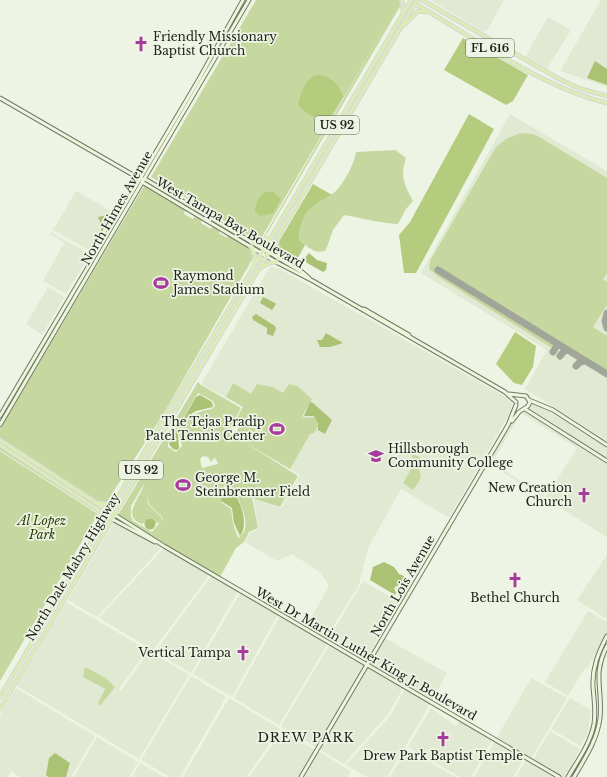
<svg xmlns="http://www.w3.org/2000/svg" width="607" height="777" viewBox="0 0 607 777" font-family="'Libre Baskerville',serif">
	<rect width="100%" height="100%" fill="#eef4e4"/>
	<!-- built -->
	<path fill="#e1e9d2" fill-rule="evenodd" d="M430,0H504L488,29L484,32Z
		M601,0H607V87L560,71Z
		M548,17L571,30L547,69L525,57Z
		M510,114L607,171V441L525,389L547,350L421,273Z
		M76,191L115,213L92,252L53,230Z
		M51,232L90,255L66,294L43,281L64,243L50,234Z
		M270,267L278,268L506,397L512,402L511,411L449,518L401,489L368,548L359,585L327,636L307,625L329,586L321,573L292,554L277,561L245,542L250,533L259,529L253,499L281,508L300,475L234,436L241,424L235,421L243,407L201,384Z
		M48,287L65,297L42,335L26,324Z
		M531,403L544,408L607,447V459L539,417L528,408Z
		M525,410L607,463V537L488,463L509,426L519,413ZM521,413L577,448L546,497L492,463Z
		M114,522L162,547L97,617L68,600Z
		M164,548L210,574L153,650L99,618Z
		M607,555V619L577,600Z
		M212,575L238,591L191,673L155,652Z
		M363,581L400,602L366,659L330,637Z
		M241,592L278,614L232,697L193,674Z
		M66,602L147,650L119,689L121,691L149,651L189,675L139,759L17,686ZM85,667L106,678L115,687L98,703L105,689L84,677Z
		M588,611L607,622V634L587,669L585,668L568,696L545,682Z
		M280,616L328,643L279,725L234,698Z
		M385,638L447,673L432,701L369,665Z
		M330,644L365,666L317,748L281,726Z
		M367,667L403,688L388,714L344,764L319,749Z
		M191,676L226,697L180,777H170L141,760Z
		M531,678L567,698L531,759L496,739Z
		M16,688L95,736L71,777H66L70,764L46,775L48,777H20L11,771L8,777H0V715Z
		M405,689L430,704L387,777H367L346,765L390,716Z
		M229,698L280,729L246,777H183Z
		M570,698L591,710L588,733L581,746L551,729Z
		M431,708L456,726L460,721L492,740L471,777H460L408,747Z
		M283,731L315,750L299,777H249Z
		M550,731L580,749L566,777H562L533,760Z
		M97,737L138,762L129,777H74Z
		M495,741L524,758L513,777H474Z
		M407,749L455,777H390Z
		M318,751L351,771L348,777H302Z
		M526,760L551,774L550,777H516Z
		M140,763L164,777H132Z"/>
	<!-- green -->
	<path fill="#c6d8a0" fill-rule="evenodd" d="M256,0H399L400,2L260,240H256L151,177Z
		M401,0L402,3L265,237L263,238Z
		M520,133L533,134L541,138L607,178V273L603,279L607,282V305L593,327L607,336V372L439,268L437,271L554,344L553,348L549,346L440,278L429,269L430,261L496,147L506,139Z
		M395,150L406,158C400,177 404,184 413,201L406,209L398,224C379,223 362,218 344,215L333,230L326,250C316,256 307,246 299,240C300,222 303,212 320,201C323,198 328,198 331,195C342,188 354,165 356,152Z
		M151,180L253,240L252,241L156,184Z
		M144,186L185,210L184,214L193,219L195,216L201,220V223L211,229L213,226L219,230V233L227,238L228,235L249,247L253,258L164,413L106,503H101L0,438V429Z
		M198,382L201,385L241,408L228,432L298,476L280,507L252,498L258,528L249,532L244,542L236,548L220,577L118,515ZM198,393L213,401L215,406L212,409C195,411 187,418 179,434L182,446L176,452L168,447V444ZM203,456L208,457L211,462L214,458L216,459L218,464L202,468L200,459ZM144,484C141,498 120,516 142,524L149,518L156,523L160,522L162,518L148,504L147,495L149,504L163,518L152,532L133,521L131,517V506ZM227,484L235,489C238,502 255,527 238,538L233,523L231,509L221,502V490Z
		M233,383L251,394L257,384L273,387L283,393L289,384L297,386L312,399L302,416L305,418L315,417L318,426L314,433L310,434L290,469L234,436L241,424L235,421L243,407L226,397Z
		M0,441L103,509L101,511L0,444Z
		M0,447L100,513V514L0,450Z
		M0,451L98,514L0,681Z
		M411,453L421,458L418,464L421,478L413,490L403,483L414,464Z
		M85,667L106,678L115,687L100,706L98,703L105,689L83,677Z"/>
	<!-- forest -->
	<path fill="#b5cc7f" d="M463,38L528,75L513,101L506,105L444,70Z
		M317,75C330,75 339,84 343,96L328,121C315,118 306,115 298,104C302,92 305,78 317,75Z
		M469,114L494,129L416,273H404L399,235L410,222Z
		M313,184L332,195C309,206 300,215 299,240L305,245L295,263L281,256L278,252V243Z
		M264,192H273L281,199L273,213L260,216L255,211C255,204 259,197 264,192Z
		M515,332L536,346L533,367L522,385L514,383L496,364Z"/>
	<!-- water -->
	<path fill="#abc275" d="M595,61L607,69V85L587,78Z
		M111,214V216L100,235L102,226L98,217Z
		M309,253L317,260L327,263L326,270L323,272L307,263L304,259Z
		M263,297L275,303L276,304L272,310L260,303Z
		M256,314L275,326L276,329L273,336L267,334V328L253,320L252,317Z
		M326,333L343,343L330,347H320L317,340H322Z
		M200,395L212,402L213,407L196,411L188,416L178,434L179,448L177,450L173,449L169,444L196,397Z
		M310,402L313,403L332,420L325,434L318,430V424L314,416H304Z
		M228,487C239,494 250,524 240,536L234,523L232,508L221,501L222,490Z
		M144.5 524a5.5 5.5 0 1 1 11 0a5.5 5.5 0 1 1-11 0Z
		M384,562L394,567L399,574L404,576V581L394,588L396,593L395,595L370,580L373,567Z
		M55,753L70,763L66,777H48L46,775L49,758Z"/>
	<g fill="none" stroke-linecap="round" stroke-linejoin="round">
		<!-- taxiway -->
		<path stroke="#a2a69a" stroke-width="7" d="M438,270L607,374
			M607,313L605,321L607,328
			M553,352L558,344
			M560,356L564,351L568,350
			M576,366L580,362L585,361"/>
		<!-- secondary casing -->
		<g stroke="#73786a" stroke-width="5">
			<path id="secondary" d="M0,98L140,179H145L302,272L309,278
				M142,182L276,262L313,281L505,392L516,402
				M364,309L409,335
				M509,394L526,396L530,402L528,406L519,412L512,421
				M529,400L553,410L607,445
				M525,409L607,461
				M0,416L199,79L243,0
				M0,425L249,0
				M115,515L164,546L559,777
				M112,519L155,542
				M301,777L508,425L516,405
				M568,777C578,760 590,744 594,724C596,712 594,699 593,687C592,668 598,653 607,636
				M574,777C585,758 597,741 600,718C603,689 592,675 607,646"/>
		</g>
		<!-- primary casing -->
		<g stroke="#d7d7d6" stroke-width="5">
			<path id="primary" d="M402,0L403,11
				M422,0L559,79L581,89L607,96
				M414,3C473,37 540,87 607,103
				M404,25L418,11L427,12
				M252,242L261,243L270,238
				M277,243L276,251L279,258
				M251,247L255,255V264
				M262,267L269,263L276,262
				M0,440L115,515
				M0,445L112,519
				M99,503L108,504L116,500
				M0,697L411,0
				M0,709L417,0"/>
		</g>
		<!-- secondary -->
		<use href="#secondary" stroke="#edf5da" stroke-width="3"/>
		<!-- primary -->
		<use href="#primary" stroke="#dcecb5" stroke-width="3"/>
	</g>
	<!-- icons -->
	<defs>
		<g id="church-bare" transform="scale(1.2)"><path d="M-1.2-6h2.4v3.5h3.3v2.4h-3.3V6h-2.4V-.1h-3.3v-2.4h3.3Z" fill="#a83c9c" stroke="#eef4e4" stroke-width="2.5" paint-order="stroke"/></g>
		<g id="stadium-bare" transform="scale(1.2)"><path d="M0-5a6.5 5 0 1 0 0 10a6.5 5 0 1 0 0-10ZM-3.5-1.8h7v3.6h-7Z" fill="#a83c9c" stroke="#eef4e4" stroke-width="2.5" paint-order="stroke"/></g>
		<g id="university-bare" transform="scale(1.2)"><path d="M0-5L7-2L0 1L-7-2ZM-4 1L0 2.5L4 1V4Q0 6-4 4Z" fill="#a83c9c" stroke="#eef4e4" stroke-width="2.5" paint-order="stroke"/></g>
	</defs>
	<g fill-rule="evenodd">
		<use href="#church-bare" x="141" y="44"/>
		<use href="#stadium-bare" x="161" y="283"/>
		<use href="#stadium-bare" x="277" y="429"/>
		<use href="#university-bare" x="376" y="456"/>
		<use href="#stadium-bare" x="183" y="485"/>
		<use href="#church-bare" x="584" y="495"/>
		<use href="#church-bare" x="515" y="580"/>
		<use href="#church-bare" x="243" y="653"/>
		<use href="#church-bare" x="443" y="739"/>
	</g>
	<g text-anchor="middle" stroke-width="3.5" stroke-linejoin="round" paint-order="stroke">
		<!-- shield labels -->
		<g fill="#eef4e4" stroke="#5e6259" stroke-width="1">
			<rect x="466" y="39" width="48" height="18" rx="3"/>
			<rect x="315" y="116" width="44" height="18" rx="3"/>
			<rect x="119" y="461" width="44" height="18" rx="3"/>
		</g>
		<g font-size="11" font-weight="bold" fill="#21231d">
			<text x="490" y="52">FL 616</text>
			<text x="337" y="129">US 92</text>
			<text x="141" y="474">US 92</text>
		</g>
		<!-- poi labels -->
		<g font-size="12" fill="#21231d" stroke="#eef4e4" text-anchor="start">
			<text x="153" y="41">Friendly Missionary<tspan x="153" dy="14">Baptist Church</tspan></text>
			<text x="173" y="280">Raymond<tspan x="173" dy="14">James Stadium</tspan></text>
			<text x="265" y="426" text-anchor="end">The Tejas Pradip<tspan x="265" dy="14">Patel Tennis Center</tspan></text>
			<text x="388" y="453">Hillsborough<tspan x="388" dy="14">Community College</tspan></text>
			<text x="195" y="482">George M.<tspan x="195" dy="14">Steinbrenner Field</tspan></text>
			<text x="572" y="492" text-anchor="end">New Creation<tspan x="572" dy="14">Church</tspan></text>
			<text x="515" y="602" text-anchor="middle">Bethel Church</text>
			<text x="231" y="657" text-anchor="end">Vertical Tampa</text>
			<text x="443" y="760" text-anchor="middle">Drew Park Baptist Temple</text>
		</g>
		<!-- street labels -->
		<g font-size="12" fill="#21231d" stroke="#eef4e4">
			<text transform="translate(117 208) rotate(-60)" y="4">North Himes Avenue</text>
			<text transform="translate(230 223) rotate(30)" y="4">West Tampa Bay Boulevard</text>
			<text transform="translate(73 567) rotate(-59)" y="4">North Dale Mabry Highway</text>
			<text transform="translate(403 586) rotate(-60)" y="4">North Lois Avenue</text>
			<text transform="translate(366 654) rotate(30)" y="4">West Dr Martin Luther King Jr Boulevard</text>
		</g>
		<!-- park labels -->
		<g font-size="12" font-style="italic" fill="#2d3a00" stroke="#eef4e4">
			<text x="42" y="525">Al Lopez<tspan x="42" dy="14">Park</tspan></text>
		</g>
		<!-- neighbourhood labels -->
		<g font-size="13" letter-spacing="1" fill="#21231d" stroke="#eef4e4">
			<text x="306" y="742">DREW PARK</text>
		</g>
	</g>
</svg>
